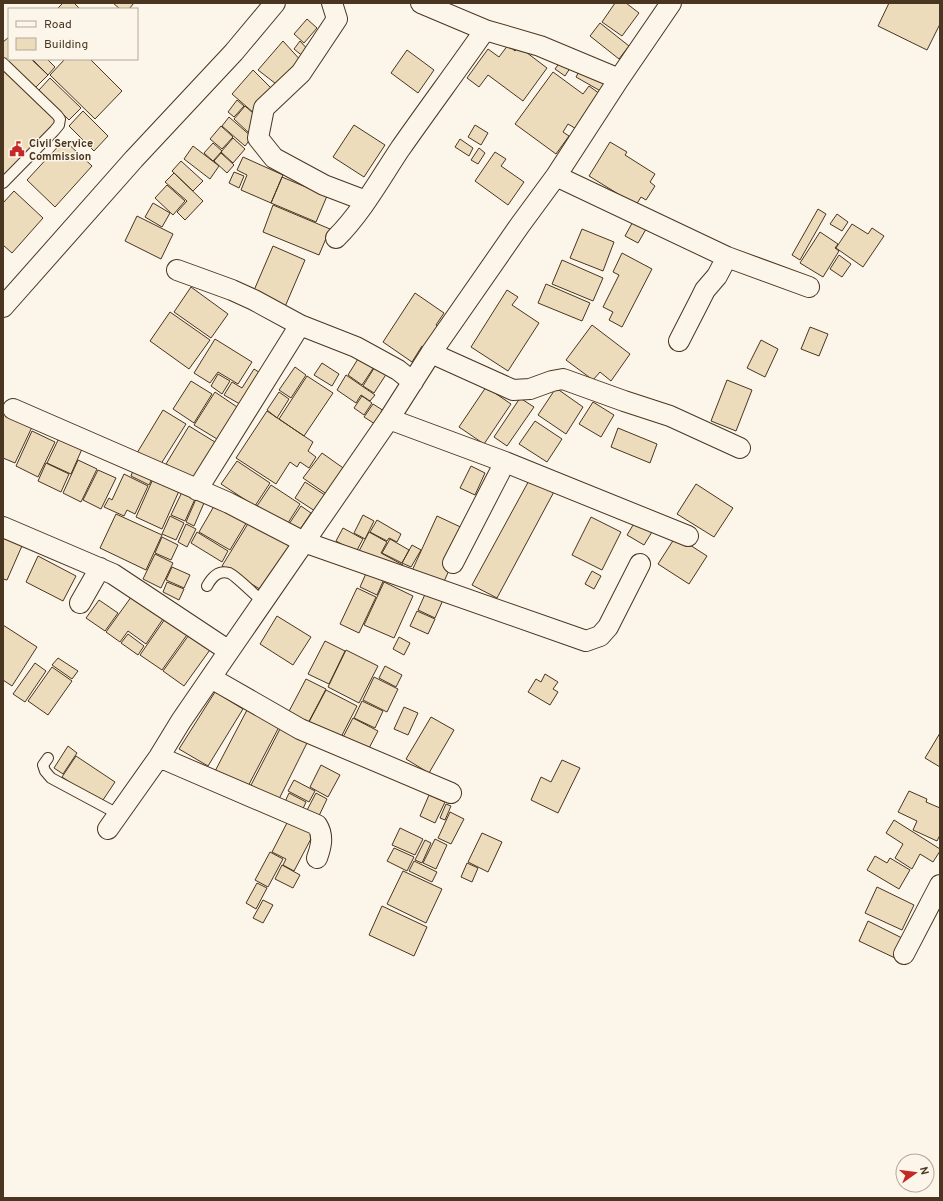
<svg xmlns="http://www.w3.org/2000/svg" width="943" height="1201" viewBox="0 0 943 1201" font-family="Overpass,sans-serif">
	<rect width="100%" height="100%" fill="#fbf6e9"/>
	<!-- building -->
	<path fill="#ecdcbc" stroke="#4a3520" d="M63,3H74L80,9H57Z
		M113,3H134L129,9H120Z
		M615,3H626L639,13L622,36L602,22Z
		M889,3H940V24L927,50L878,26Z
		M307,19L317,28L304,43L294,34Z
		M600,23L629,46L619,59L590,36Z
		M9,37V59H31L48,75L34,89L3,58V42Z
		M283,41L303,63L280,87L258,70Z
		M300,41L310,52L305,58L294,49Z
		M508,45L515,51L518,46L547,68L523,101L488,75L479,87L467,78L488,49L499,57Z
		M407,50L434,70L418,93L391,73Z
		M563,58L572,65L565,76L555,69Z
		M32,59H47L55,67L48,75Z
		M65,59H90L122,91L95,119L50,75Z
		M583,64L611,80L604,93L576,77Z
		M5,70L58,119L3,178V72Z
		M253,70L275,92L255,114L232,94Z
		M553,72L583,94L589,86L600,94L578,130L568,124L563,132L569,136L556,154L515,124Z
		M50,78L81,108L69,120L39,90Z
		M237,100L244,106L234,117L228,112Z
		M245,106L261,120L249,133L234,119Z
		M83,111L108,136L94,151L69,126Z
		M229,117L252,137L245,146L222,126Z
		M354,125L385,145L364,177L333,157Z
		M475,125L488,133L481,145L468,137Z
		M221,126L233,137L222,149L210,139Z
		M233,138L245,149L233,163L221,152Z
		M460,139L473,148L469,156L455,147Z
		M64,140L92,166L55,207L27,180Z
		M610,142L627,152L625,155L655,174L650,182L655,186L646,200L641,197L636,205L589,176Z
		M213,143L222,151L213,161L204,153Z
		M193,146L219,166L210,179L184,159Z
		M479,148L485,153L478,164L471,160Z
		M495,152L506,159L501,166L524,182L508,205L475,181Z
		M221,153L234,165L227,173L214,161Z
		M243,157L283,175L271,203L241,190L247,175L237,170Z
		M181,161L203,181L193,191L172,171Z
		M234,172L244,176L239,188L229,183Z
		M174,173L203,201L185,220L177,212L187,201L165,182Z
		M282,177L327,196L316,222L271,203Z
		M167,185L185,201L173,215L155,198Z
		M14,191L43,218L12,253L3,245V203Z
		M153,203L170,213L162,227L145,217Z
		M273,205L330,229L319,255L263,232Z
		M818,209L826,214L800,260L792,255Z
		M837,214L848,222L842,231L830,224Z
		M137,216L173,234L161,259L125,241Z
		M636,216L649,224L638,243L625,236Z
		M852,224L868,234L872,228L884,236L863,267L836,248Z
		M582,229L614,242L603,271L570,258Z
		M820,232L838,244L835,248L839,251L823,277L800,263Z
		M273,246L305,260L284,309L252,295Z
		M622,253L652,269L622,327L609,320L613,312L603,307L619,275L613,272Z
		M839,255L851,264L842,277L830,269Z
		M562,260L603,278L593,301L552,284Z
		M546,284L590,303L582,321L538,303Z
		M191,287L228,314L211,338L174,312Z
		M507,290L518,297L512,305L539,323L508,371L471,347Z
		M415,293L444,313L436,325L441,329L427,350L422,346L412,362L383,342Z
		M170,312L210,340L189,369L150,341Z
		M592,325L630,354L611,381L600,372L593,380L566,360Z
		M810,327L828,334L819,356L801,349Z
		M215,339L252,362L238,384L218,372L210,383L194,373Z
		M761,340L778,349L765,377L747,368Z
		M361,354L376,364L362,385L348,375Z
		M322,363L339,374L332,386L314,375Z
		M376,365L387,373L374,393L363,386Z
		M295,367L306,375L291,398L279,390Z
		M254,369L265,376L245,407L224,395L232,382L242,388Z
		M218,374L230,381L222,394L211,386Z
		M346,375L375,395L370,401L361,395L356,403L337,390Z
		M307,376L333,393L304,436L279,419Z
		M727,380L752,390L736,431L711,421Z
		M191,381L212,394L194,423L173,409Z
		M486,387L511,404L484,444L459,427Z
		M556,388L583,407L566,434L538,415Z
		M215,392L243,411L222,442L194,425Z
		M279,392L289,399L277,418L267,410Z
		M362,396L372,403L364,415L354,408Z
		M520,398L534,407L507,446L494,437Z
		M593,402L614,415L601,437L579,424Z
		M373,404L384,411L375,424L364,417Z
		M163,410L186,424L159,467L137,453Z
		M267,411L313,442L308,451L316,457L309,468L300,462L297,467L290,462L276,484L236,458Z
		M4,412L33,425L15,463L3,458V415Z
		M535,421L562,439L547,462L519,444Z
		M189,426L223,447L199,485L166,464Z
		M618,428L657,444L650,463L611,447Z
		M32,431L55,442L38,477L16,466Z
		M59,438L82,449L71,474L47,463Z
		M322,453L346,470L328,495L303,478Z
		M78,460L97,469L81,502L63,493Z
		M237,461L270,483L255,506L221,484Z
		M46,463L69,474L61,492L38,481Z
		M471,466L485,473L475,495L460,488Z
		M134,468L153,477L149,485L131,476Z
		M98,470L116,478L101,509L83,500Z
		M124,474L148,486L135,514L127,510L124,516L104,507L109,498L112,500Z
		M532,475L556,488L497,598L472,585Z
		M153,479L179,491L162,529L136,517Z
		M305,482L328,497L318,513L295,498Z
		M696,484L733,508L714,537L677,514Z
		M271,485L300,504L286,526L257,506Z
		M182,492L195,499L185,521L171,515Z
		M196,499L204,503L194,526L186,522Z
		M217,501L248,520L230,550L199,532Z
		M301,506L311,513L297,534L287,527Z
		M116,514L162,535L146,570L100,548Z
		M363,515L374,521L365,539L354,533Z
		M170,516L184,523L176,540L162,534Z
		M437,516L467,530L442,586L411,573Z
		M591,517L621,532L602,570L572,555Z
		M638,517L655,527L644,545L627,535Z
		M377,520L401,534L397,542L389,538L387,541L370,532Z
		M249,522L290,546L263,591L222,566Z
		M186,524L196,529L187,547L178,542Z
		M343,528L363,539L356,552L336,541Z
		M3,530L25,539L7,580L3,579Z
		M197,532L228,551L222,562L191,543Z
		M369,532L387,542L381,553L403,565L398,575L358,553Z
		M676,536L707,556L689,584L658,564Z
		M162,537L178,545L171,560L155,553Z
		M390,539L409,550L402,563L382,553Z
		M412,545L421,550L411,567L402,563Z
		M155,554L173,563L161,588L143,579Z
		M38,556L76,576L63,601L26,582Z
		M172,567L190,575L184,588L166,580Z
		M368,569L385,577L377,595L360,587Z
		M592,571L601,576L594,589L585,584Z
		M167,582L184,589L179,600L163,592Z
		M384,582L413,596L394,638L364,625Z
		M357,588L376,597L359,633L340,624Z
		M426,592L443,600L435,618L418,610Z
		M134,593L165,616L146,644L128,631L120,642L106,632Z
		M99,600L118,613L105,631L86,618Z
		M417,611L435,619L428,634L410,626Z
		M167,616L189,632L162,670L140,655Z
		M277,616L311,637L293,665L260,644Z
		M3,625L37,647L12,686L3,680Z
		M191,632L212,647L184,686L163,671Z
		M128,634L144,646L138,655L121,643Z
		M399,637L410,643L404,655L393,649Z
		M325,641L345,651L329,684L308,674Z
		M346,650L378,666L359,703L328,687Z
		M58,658L78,671L72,679L52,665Z
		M35,663L46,671L25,702L13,694Z
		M385,666L402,675L396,687L379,678Z
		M52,667L72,681L48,715L28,701Z
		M545,674L558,682L553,689L558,692L550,705L528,692L536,679L541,682Z
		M374,677L398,689L387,712L363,700Z
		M306,679L326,689L306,727L286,717Z
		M326,690L357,706L339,741L308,724Z
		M215,692L243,709L208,766L179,749Z
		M362,701L383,711L375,728L354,718Z
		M404,707L418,713L408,735L394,729Z
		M247,710L279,727L245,792L213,775Z
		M431,717L454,730L429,773L406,759Z
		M353,718L378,731L367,752L342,739Z
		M281,727L308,741L277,803L249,789Z
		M940,733V767L925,758Z
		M68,746L77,753L63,774L54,768Z
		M76,756L115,782L101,803L62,777Z
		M562,760L580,768L558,813L531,800L541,777L551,782Z
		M321,765L340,775L328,797L310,787Z
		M294,780L315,791L309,802L288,791Z
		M909,791L927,799L926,802L940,808V835L937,841L913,830L917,821L898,812Z
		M289,793L306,802L301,813L284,804Z
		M316,793L327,799L317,820L305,814Z
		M429,795L445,802L435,823L420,816Z
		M446,804L451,806L445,820L440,818Z
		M450,812L464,819L451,844L438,838Z
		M289,819L314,833L294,871L283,865L286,859L272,852Z
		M894,820L940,849V851L933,862L920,854L912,869L895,858L903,844L886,833Z
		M400,828L423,839L415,855L392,845Z
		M482,833L502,842L488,872L468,862Z
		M435,839L447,845L436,869L423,863Z
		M425,840L431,843L422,863L415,860Z
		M394,848L414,857L407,871L387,861Z
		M270,852L283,859L268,887L255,880Z
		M875,856L887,863L890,858L910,870L899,889L867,870Z
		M414,861L437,872L432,882L409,871Z
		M467,863L478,868L472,882L461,877Z
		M282,865L300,875L293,888L275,879Z
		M403,871L442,889L426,923L387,904Z
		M257,883L267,888L256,909L246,903Z
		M877,887L914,905L902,930L865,913Z
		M263,900L273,905L263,923L253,918Z
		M382,906L427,927L414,956L369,935Z
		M868,921L904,939L895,958L859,941Z"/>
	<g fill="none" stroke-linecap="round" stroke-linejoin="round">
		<!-- lane casing -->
		<g stroke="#4a3520" stroke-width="12">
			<path id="lane" d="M3,63L57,115L60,119L59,125L54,131L3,183
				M207,586C212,577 218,570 229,573C234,574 257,597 263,602
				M48,758L43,765L45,771L51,778L118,814"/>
		</g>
		<!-- street casing -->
		<g stroke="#4a3520" stroke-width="22">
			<path id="street" d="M332,3L337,19L301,73L264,108L258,138L274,158L324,185L366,201
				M421,3L485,30
				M556,176L727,257L809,287
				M336,238C362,212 380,179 400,149C428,109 457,70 485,30L540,46L619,79
				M177,270L232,290L254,300L300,325L356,347L398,370L413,382
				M3,307L134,159L234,52L275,3
				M679,341L700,300L705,290L717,276L727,257
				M431,353L513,390L530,389L552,381L563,379L624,401L670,416L740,448
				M13,409L229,503L304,542L586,641L600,636L608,627L640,564
				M389,419L505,462L688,536
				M197,490L300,325
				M3,527L113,574L229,651
				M453,563L505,462
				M80,603L100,568
				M211,678L300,729L451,793
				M159,757L317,825C324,836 321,847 317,858
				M108,829L159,757L181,721L229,651L389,419L431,353L520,225L556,176L619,79L671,3
				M904,954L940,885"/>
		</g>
		<!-- lane -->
		<use href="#lane" stroke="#fbf6e9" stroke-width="10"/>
		<!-- street -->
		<use href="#street" stroke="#fbf6e9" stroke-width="20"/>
	</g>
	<!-- icons -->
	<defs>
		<g id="civic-bare" transform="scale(1.2)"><path d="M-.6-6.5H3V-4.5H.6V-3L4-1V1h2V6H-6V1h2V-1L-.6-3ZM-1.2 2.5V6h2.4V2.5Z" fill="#c62828" stroke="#fbf6e9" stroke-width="2.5" paint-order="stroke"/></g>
	</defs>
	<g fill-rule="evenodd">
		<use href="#civic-bare" x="17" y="149"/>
	</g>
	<g text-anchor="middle" stroke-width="3" stroke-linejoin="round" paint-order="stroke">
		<!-- poi labels -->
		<g font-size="11" font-weight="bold" fill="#4a3520" stroke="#fbf6e9" text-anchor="start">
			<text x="29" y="147">Civil Service<tspan x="29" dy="13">Commission</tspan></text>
		</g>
	</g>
	<!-- border -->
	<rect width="943" height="1201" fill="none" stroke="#4a3520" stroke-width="8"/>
	<!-- legend -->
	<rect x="8" y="8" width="130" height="52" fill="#fbf6e9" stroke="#b4a999"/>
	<rect x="16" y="21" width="20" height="6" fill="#fbf6e9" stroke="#b4a999"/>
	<text x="44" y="28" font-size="12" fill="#4a3520">Road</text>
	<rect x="16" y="38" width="20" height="12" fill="#ecdcbc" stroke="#b4a999"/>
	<text x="44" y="48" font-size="12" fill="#4a3520">Building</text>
	<!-- north arrow -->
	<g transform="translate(915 1173) rotate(76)"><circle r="19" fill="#fbf6e9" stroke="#b4a999"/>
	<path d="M0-3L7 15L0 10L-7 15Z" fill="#c62828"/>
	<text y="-6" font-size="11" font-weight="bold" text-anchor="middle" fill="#4a3520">N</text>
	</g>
</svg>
